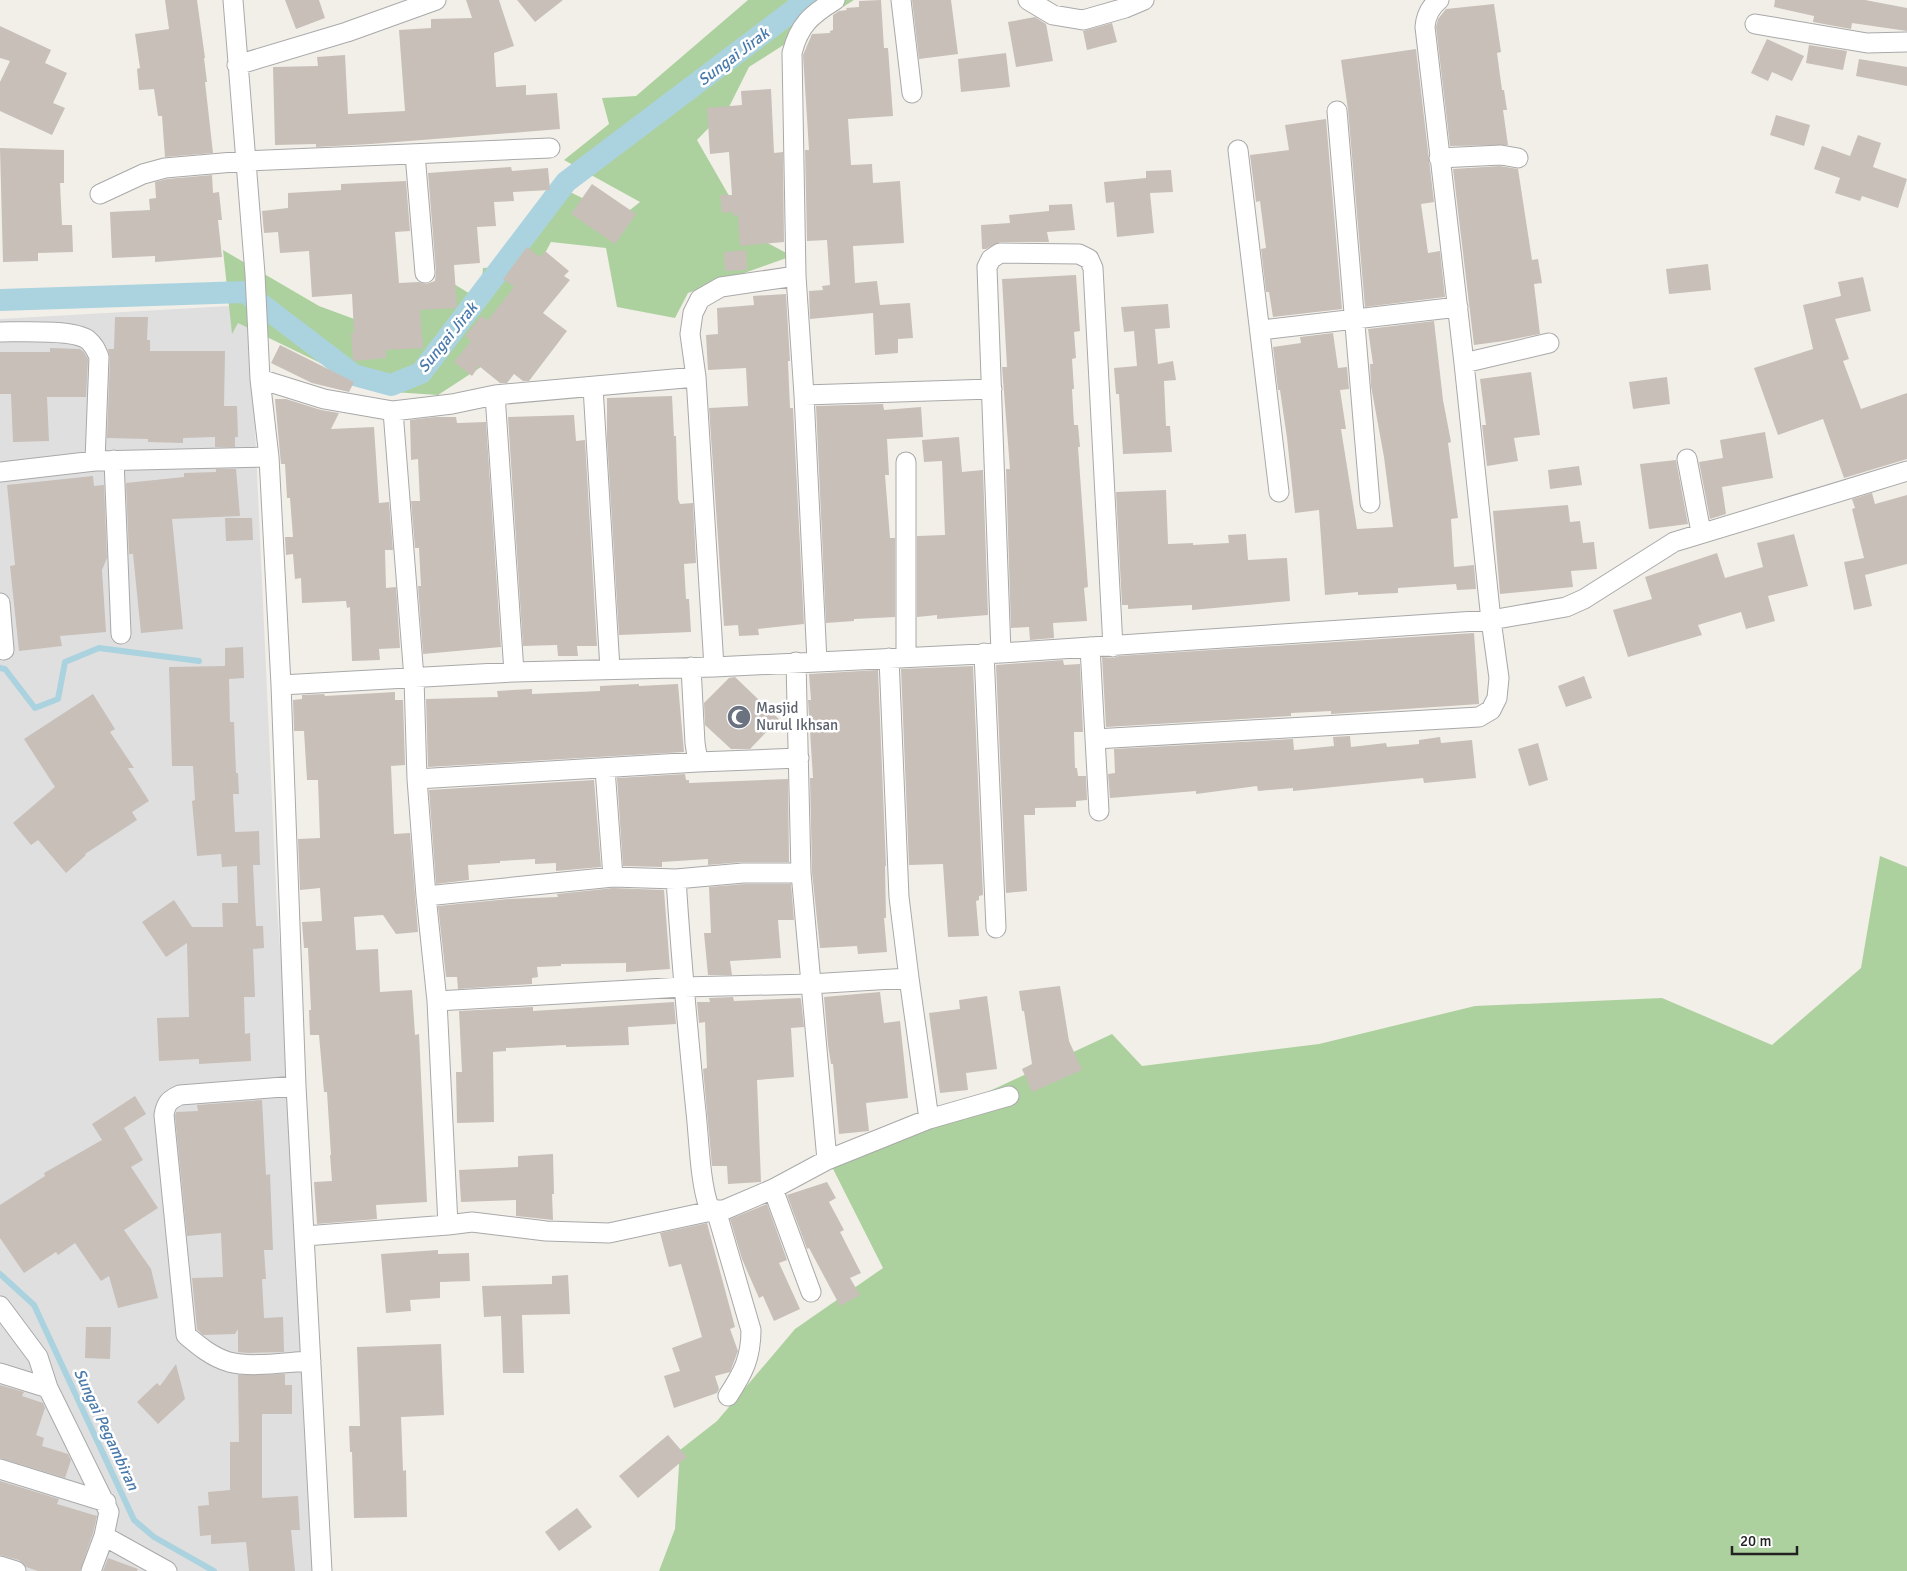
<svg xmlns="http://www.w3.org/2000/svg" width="1907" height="1571" viewBox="0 0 1907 1571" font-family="Signika,sans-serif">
	<rect width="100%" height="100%" fill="#f2efe9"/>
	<!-- residential -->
	<path fill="#e0dfdf" d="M247,305L252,363L277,909L329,1571H0V319Z"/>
	<!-- forest -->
	<path fill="#add19e" d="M748,0H854L749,67L729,107L697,140L751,234L792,256L688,293L675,318L617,307L606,248L551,242L516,307L481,367L438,395L378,391L238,323L232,334L223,250L319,306L365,323L415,290L446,279L480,300L483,268L523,265L528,216L566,190L621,217L640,202L564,160L609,124L602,98L636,96Z
		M1880,856L1907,867V1571H659L675,1529L680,1450L717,1421L795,1329L883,1268L831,1165L1112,1034L1142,1066L1319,1044L1475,1006L1662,998L1772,1045L1861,968Z"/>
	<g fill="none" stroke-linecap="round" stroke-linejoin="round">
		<!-- stream -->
		<path stroke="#aad3df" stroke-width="6" d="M0,668L5,669L35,708L58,699L65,662L99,648L199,661
			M0,1274L34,1305L134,1520L154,1537L214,1571"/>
		<!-- canal -->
		<path stroke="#aad3df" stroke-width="22" d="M0,300L245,292L354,375L391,385L421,373L566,182L807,0"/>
	</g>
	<!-- building -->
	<path fill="#c7bfb8" d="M165,0H197L205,58H204L207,82H205L213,153L165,157L162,116H158L154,89L139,90L137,69L140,68L135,34L169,29Z
		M285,0H319L325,18L296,29Z
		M466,0H499L514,46L494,53L496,87L526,85V95L557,93L560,129L371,144L316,147V144L275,145L273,67L318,66L317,57L345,55L348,114L405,111L399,30L431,28V19L472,18Z
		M517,0H563L535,22Z
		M881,0L884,48H888L893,116L848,119L851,165L872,164L873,183L900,181L904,243L853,246L855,283L877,281L880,305L910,303L913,338L898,339V353L875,355L873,313L810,319L809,291L823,290L822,286L830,285L827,240L807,241L805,150H809L803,55L812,34L830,33V31L833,30V15L839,11L847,10L846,8L859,7V1Z
		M912,0H951L958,54L919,59Z
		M1775,0H1865L1907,8V31L1852,23L1851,29L1813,22L1814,16L1774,7Z
		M1494,4L1501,52L1497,53L1502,90H1504L1507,110H1503L1508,145L1450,146L1436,27L1438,19L1446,9Z
		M1035,17L1046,24L1053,61L1016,67L1008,22Z
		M1112,23L1117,42L1087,50L1083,31Z
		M0,26L51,50L45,63L67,73L53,103L65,108L52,135L0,111V82L10,61L0,58Z
		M1767,39L1804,56L1792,81L1772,72L1768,81L1751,73Z
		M1809,45L1847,51L1843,70L1806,63Z
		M1416,49L1434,202L1421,204L1428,253L1440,251L1445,297L1365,307L1348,110L1341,60Z
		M1006,53L1010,87L961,92L958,59Z
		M1859,59L1907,67V86L1856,76Z
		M771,89L774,153L783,152L784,242L740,246L738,215L733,216V212L722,213L720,195H732L729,152L710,154L707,108L742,105L741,91Z
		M1776,115L1810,125L1804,146L1770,135Z
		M1326,119L1342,309L1273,317L1269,292H1266L1261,249L1266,248L1260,201L1256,202L1250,155L1289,150L1285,125Z
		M1858,135L1881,143L1873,167L1907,179L1898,208L1862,196L1860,201L1835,193L1840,178L1814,169L1822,146L1850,156Z
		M0,148L64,150V183H60L62,225H72L73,252L38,253V261L3,262Z
		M1500,166L1518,169L1532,260L1538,259L1542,283L1534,284L1540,334L1504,341L1474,345L1453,169Z
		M511,167L512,171L548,168L550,190L513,192L514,201L494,202L496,226L477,227L480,263L454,265L457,308L420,310L423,348L386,350V358L353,361L351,333H354L352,294L312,297L309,251L280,253L278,232L264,233L262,211L288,208V193L341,190V184L406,181L410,231L395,232L399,283L419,282L426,284L435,281L436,272L428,173Z
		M1171,170L1173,192L1150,193L1154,233L1117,237L1114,202L1106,203L1104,182L1146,178V171Z
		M212,175L213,193L219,192L222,220H218L222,257L155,262V256L112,258L110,212L150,210L149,199L156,198L155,182L167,179Z
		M592,184L636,214L615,244L571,214Z
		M1072,204L1075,230L1047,232L1049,242H1000L986,249H982L981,225L1010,223L1009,215L1049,211V205Z
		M527,247L540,257L545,251L569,271L564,276L570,280L543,313L567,331L529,381H523L514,374L507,383H500L479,366L472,376L454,362L471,341L465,336L481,316L488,320L514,287L503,279Z
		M746,250L747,270L725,271L724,252Z
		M1708,264L1711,290L1669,294L1666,269Z
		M1076,275L1080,331L1074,332L1076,358L1072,359L1074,389H1072L1074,425H1078L1080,447H1078L1088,587L1084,588L1087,621L1053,623L1054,638L1030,640L1029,627L1011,628L1006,469H1010L1002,367H1007L1002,279Z
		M1863,277L1871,311L1835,319L1849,359L1843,361L1861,409L1907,393V459L1844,478L1823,419L1778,435L1754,368L1813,349L1803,305L1841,296L1838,282Z
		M786,294L790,361H788L790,408H793L804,624L758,629L759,635L739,636L738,625L724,626L709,408L748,406L746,368L708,370L706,335L718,334L717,308L754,305L753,296Z
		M1168,304L1170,328L1155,329L1158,364L1173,361L1176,380L1164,381L1166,426H1170L1172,452L1123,454L1119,394H1116L1114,368L1137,366L1134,331L1124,332L1121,307Z
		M115,317H148L147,340H150V351H225L224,406H237L238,437H235V447H215V437L183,438V443L148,442V439L107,438L110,357L108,349H114Z
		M1434,321L1443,400L1451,442L1448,443L1458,518L1451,519L1454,567L1474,565L1476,589L1457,590L1456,584L1398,588V593L1358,595V592L1325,595L1319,510L1295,513L1287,438L1280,390H1278L1273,347L1301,343L1300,337L1333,333L1338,368L1347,367L1349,389L1340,390L1346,429H1341L1357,529L1393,527L1384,457L1371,386L1370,364H1373L1368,329Z
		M280,345L354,382L349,392L312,383L271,363Z
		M50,348L80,349L84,352L88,359L86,397H47L49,441L13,442L11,394H0V352H50Z
		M1531,372L1540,435L1514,438L1518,461L1487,466L1482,425H1486L1480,379Z
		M1667,377L1670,404L1633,409L1629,382Z
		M672,396L674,436H676L678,499L680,504L693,503L696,563L684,564L686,599H689L691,632L619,635L607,439V398Z
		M275,399H286L321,410L339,413L331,429L374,427L379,503L389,502L393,550H385L386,588L396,587L400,648L379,649L380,660L352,661L350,607L347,608L346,601L302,603L301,578L295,579L293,554L286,555L285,537H293L290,498H287L285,464H281Z
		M883,404L884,410L921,407L923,437L887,439L889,475H885L890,538H895V617L854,619V621L826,623L816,406Z
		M574,415L576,441L585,440L597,646H577L578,656H558L557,645L523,646L508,417Z
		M435,417H456L457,423L486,422L501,647L423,654L418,586H421L419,548H415L411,501H420L418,459L411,460L410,420Z
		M1765,432L1773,478L1722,487L1726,514L1710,519L1699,462L1723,458L1720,440Z
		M959,437L962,472L983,470L988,615L937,619V615L917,617V536L945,535L942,461L924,462L922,440Z
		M1676,460L1688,524L1649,529L1640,464Z
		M1579,466L1582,485L1550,489L1548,470Z
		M216,469H236L240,516L172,519L183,629L141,633L133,554H129L126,483L184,477V473L216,472Z
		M93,476L94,486L104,485L107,558L102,570L106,632L60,636L62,646L19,651L10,566L15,565L7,485Z
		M1166,490L1168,544L1193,543V545L1229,543L1228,535L1246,534L1248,560L1287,558L1290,601L1192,610V605L1128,609V605H1122L1116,492Z
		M1872,493L1875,504L1907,495V564L1865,575L1872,606L1854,610L1844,562L1864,558L1852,509L1855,508L1852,499Z
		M1568,505L1570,522L1580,521L1583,543L1594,542L1597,569L1571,571L1573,587L1500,594L1493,511Z
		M225,518H252L253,540L226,541Z
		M1794,534L1808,586L1768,596L1775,621L1746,629L1741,612L1698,625L1702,635L1628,657L1613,610L1652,599L1645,577L1717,553L1725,578L1763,567L1757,543Z
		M1474,633L1479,704L1331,714V711L1291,713V716L1106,727L1102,657L1114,658L1119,656Z
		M243,647L244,678L229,679L230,722H234L236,773H238L239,794H233L235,832L259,831L260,865H253L256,926H263L264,948L253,949L255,997H244L245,1034L250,1033L251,1061L199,1064V1059L159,1061L157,1018L189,1017L187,943L166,957L142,922L174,900L192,927H223L222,903H238L237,866L222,867L221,854L197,856L192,801L195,800L193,766H172L169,667L225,666V648Z
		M1063,660L1064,665L1080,664L1083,732H1074L1075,768H1077L1078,776H1086L1087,800L1076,801V807L1035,808V815H1024L1027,891L1006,893L996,665Z
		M973,666L983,895L979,896V900L976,901L979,936L948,937L943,864L909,865L901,669Z
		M878,670L886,866H885L886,918H884L887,952L858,954L857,946L820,948L812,872L810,778H813L808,700H811L809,674Z
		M1584,676L1592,698L1566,707L1558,686Z
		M735,677L779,719L750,749H731L705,725L704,703L729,678Z
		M639,684V686L678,684L684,752L428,767L426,699L498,697L497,691L532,689V694L600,691V686Z
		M395,692V700H403L405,765L391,766L394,834L410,833L418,932L396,934L383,915L354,917L356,950L378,949L380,992L412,990L415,1035L419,1034L427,1202L376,1205L377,1219L317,1224L314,1182L332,1181L330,1155H331L327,1092H324L319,1035H310L309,1010H311L308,948H304L302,922L322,921L320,888L300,890L298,839L320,838L318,780H307L304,731H294L293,700L302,699V695L324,694L325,696Z
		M93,694L115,729L110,732L134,768H128L149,801L132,812L137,820L85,854L86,855L66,873L38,840L31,845L13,823L55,787L24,739Z
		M1350,736L1351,747L1386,743L1387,747L1419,744V740L1440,737L1441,743L1472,740L1476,778L1424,783L1423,778L1293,791V788L1258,791L1257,786L1196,794V791L1110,798L1108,774L1115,773L1114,749L1293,739L1294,750L1334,746L1333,737Z
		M1538,743L1548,780L1529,786L1518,749Z
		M685,774L686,780H689V783L788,779L789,862H743L708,865V859L662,862V867L623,866L617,778Z
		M594,780L601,867L556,871V863L535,864V859L500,861V863L468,865L469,880L436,884L429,790Z
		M744,884H791L794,920H778L781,958L730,961L732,975H708L704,933H711L709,887Z
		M613,888L664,890L670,969L626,972V963L561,964V966L537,967L538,977L532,978V984L458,989L457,977H446L438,906L508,899L558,897L557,894Z
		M1060,986L1069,1041L1082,1070L1032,1092L1022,1069L1032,1064L1024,1011H1022L1019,991Z
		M880,992L884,1023L900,1021L908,1098L866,1103L869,1131L839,1134L833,1064H831L828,1045L824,997Z
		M987,996L997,1069L966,1073L968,1090L940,1093L929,1013L960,1009L959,1000Z
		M733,997L734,1001L800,998L801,999L804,1027L791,1028L794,1077L757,1080L761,1182L728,1184L727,1166H712L703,1069L707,1068L705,1022L699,1023L697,1002H710L709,998Z
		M674,1002L676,1024L628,1027L629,1045L566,1047V1045L506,1048V1051L493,1052L494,1122L457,1123L456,1072H462L459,1011L533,1007V1011Z
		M135,1096L146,1114L124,1128L143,1160L131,1167L158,1208L124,1230L151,1269L158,1298L118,1308L109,1276L101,1281L75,1243L58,1255L56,1252L24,1273L0,1238V1205L45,1176L44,1173L102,1140L92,1124Z
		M262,1100L266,1175L270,1174L273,1250H264L266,1279H262L264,1318L283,1317L284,1352L248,1353L238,1352V1329L235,1334L203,1335L197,1329L192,1278L223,1277L221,1233L187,1236L175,1116L176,1112L198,1111L197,1105Z
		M553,1154L554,1194H552L553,1220L516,1216V1200L461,1202L459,1170L518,1167V1156Z
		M827,1182L836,1198L829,1202L844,1230L840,1232L861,1273L850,1278L860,1295L840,1306L809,1248L807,1249L787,1195Z
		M767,1204L787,1260L779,1263L800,1309L774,1321L763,1296L759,1298L742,1259L730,1219Z
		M707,1223L735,1327L730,1329L738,1351L730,1372L715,1376L719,1389L717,1393L674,1408L664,1376L680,1371L672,1348L702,1337L681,1264L669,1267L660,1233Z
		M438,1250V1254L469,1253L470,1281L440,1282V1298L410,1300L411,1311L386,1313L381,1254Z
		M568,1275L570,1314L522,1315L524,1373H503L501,1316L484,1317L482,1286L552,1284V1276Z
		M86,1327H111L110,1359L85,1358Z
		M441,1344L444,1415L401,1417L403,1471L406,1470L407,1517L354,1518L352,1452H350L349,1426H360L357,1347Z
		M176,1364L185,1399L158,1424L137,1402L157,1383L160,1386Z
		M285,1374V1385H292V1414H262V1498L298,1496L300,1530H291L295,1571H249L246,1542L211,1544V1535L200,1536L198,1506L209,1505L208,1492L230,1490V1442H239L238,1375Z
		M0,1385L24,1392L22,1396L43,1403L45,1408L36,1435L44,1438L42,1446L68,1454L71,1460L65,1478L0,1458Z
		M668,1435L687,1457L638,1498L619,1476Z
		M0,1481L59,1499L57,1504L97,1516L93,1533L80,1571H38L26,1567L19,1560L0,1555Z
		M577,1508L592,1527L559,1551L545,1532Z
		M108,1558L138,1569L137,1571H103Z"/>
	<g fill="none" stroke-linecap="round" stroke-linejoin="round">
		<!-- minor casing -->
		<g stroke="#a9a9a9" stroke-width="21">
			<path id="minor" d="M233,0L255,274L260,379L269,457L281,685L296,1086L322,1571
				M901,0L912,93
				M1028,0L1053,15L1083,20L1125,8L1144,0
				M1755,24L1867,43L1907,42
				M237,65L347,32L436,0
				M1337,111L1370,503
				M1238,150L1279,492
				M415,154L425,273
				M1439,158L1501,155L1518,158
				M100,194L143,174L165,168L245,161L550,148
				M1261,330L1458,307
				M0,332C20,332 74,329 88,340C94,345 96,350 99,357L95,461
				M1464,363L1549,343
				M260,379L324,399L393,411L452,404L495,395L696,377
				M593,387L610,669
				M495,395L514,672
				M804,395L992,389
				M1687,459L1701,532
				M114,460L121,634
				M0,472L95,461L269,457
				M0,603L4,650
				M1090,647L1099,811
				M984,653L996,928
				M1001,653L987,267L991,259L1000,253L1079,254L1089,259L1093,268L1113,647
				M906,657V462
				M817,661L804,395L796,276L792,53C799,25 811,15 835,0
				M796,662L801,873L827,1160
				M691,667L695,743L698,762
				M714,667L696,377L690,334L693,313L700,299L721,287L796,276
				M281,685L514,672L714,667L1001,653L1491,620L1566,607L1584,599L1674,542L1907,471
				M1095,739L1479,717L1491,710L1497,698L1499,678L1491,620L1464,363L1425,27C1426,15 1430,7 1439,0
				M605,769L613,877
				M417,779L698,762L799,758
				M676,879C681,957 688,1034 696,1112C699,1139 700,1183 709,1207L716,1210H724L773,1189L827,1160L929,1119L1009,1096
				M426,896L613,877L676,879L743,873H801
				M909,978L929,1119
				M437,1001L683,987L810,984L909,978L899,897L889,658
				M296,1086L180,1095C169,1100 166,1103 164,1115L186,1335C199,1346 212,1357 229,1362C252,1368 286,1362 311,1361
				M773,1189L811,1292
				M448,1225L472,1222L546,1231L609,1233L716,1210L751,1330C751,1358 743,1373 728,1396
				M305,1236L448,1225L437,1001L426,896L417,779L414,678L393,411
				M0,1306L38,1357L48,1388L109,1512L104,1536L91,1571
				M0,1373L48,1388
				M0,1469L106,1502
				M104,1536L167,1571
				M0,1566L16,1571"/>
		</g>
		<!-- minor -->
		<use href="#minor" stroke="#fff" stroke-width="19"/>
	</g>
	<!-- icons -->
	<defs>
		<g id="mosque-disc" transform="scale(1.25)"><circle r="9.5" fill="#6b7280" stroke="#fff"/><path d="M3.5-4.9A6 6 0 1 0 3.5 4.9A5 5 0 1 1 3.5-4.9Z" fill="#fff"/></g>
	</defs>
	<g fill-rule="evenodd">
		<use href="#mosque-disc" x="739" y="717"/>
	</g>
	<g text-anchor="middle" stroke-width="5" stroke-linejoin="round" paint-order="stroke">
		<!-- worship labels -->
		<g font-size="15" fill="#5b616d" stroke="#fff" text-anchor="start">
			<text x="756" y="713">Masjid<tspan x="756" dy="17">Nurul Ikhsan</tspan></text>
		</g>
		<!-- water labels -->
		<g font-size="16" font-style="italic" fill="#4a7aab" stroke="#fff">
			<text transform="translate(733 56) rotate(-37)" y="6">Sungai Jirak</text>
			<text transform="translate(447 337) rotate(-51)" y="6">Sungai Jirak</text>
			<text transform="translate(107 1429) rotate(65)" y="6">Sungai Pegambiran</text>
		</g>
	</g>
	<!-- scale -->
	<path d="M1732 1546v8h65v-8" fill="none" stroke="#222222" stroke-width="2.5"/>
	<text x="1740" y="1546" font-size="15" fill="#222222" stroke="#ffffff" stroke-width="4" paint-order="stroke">20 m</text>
</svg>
